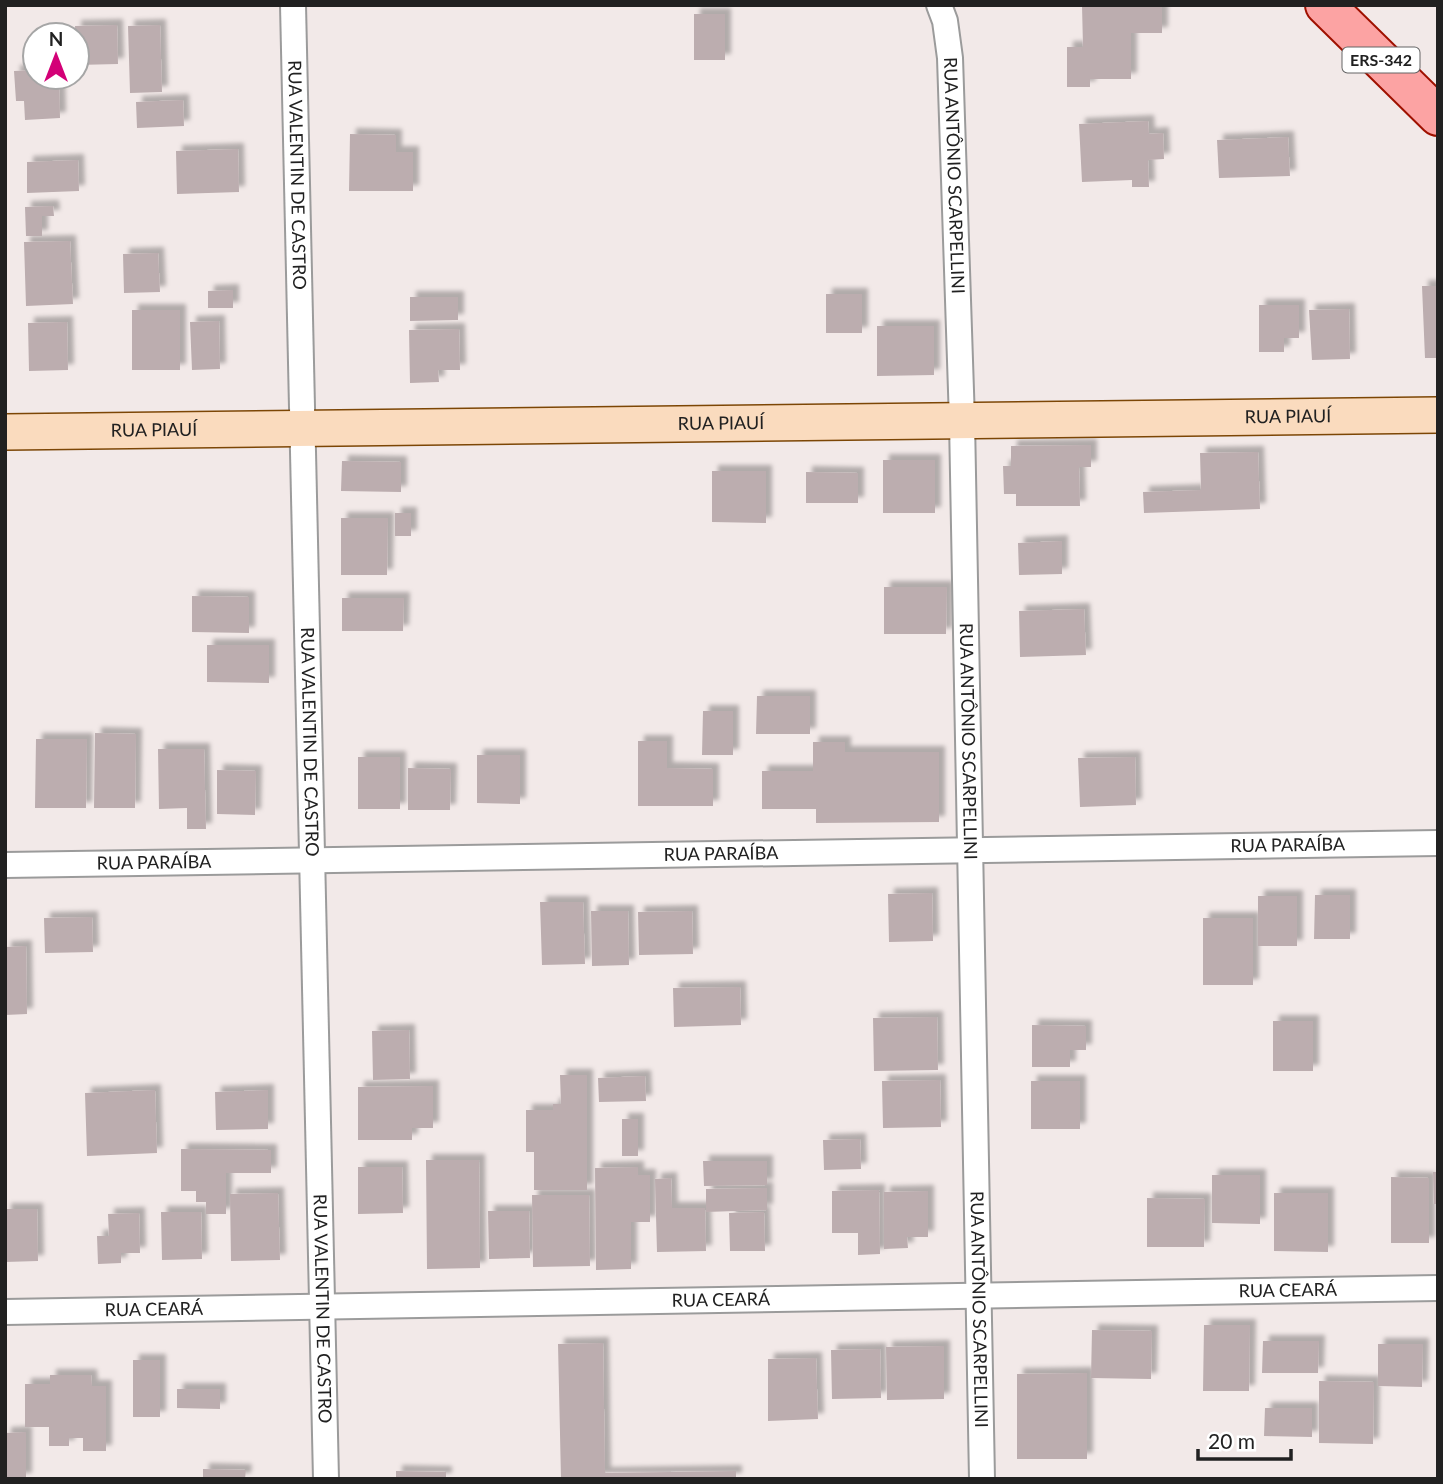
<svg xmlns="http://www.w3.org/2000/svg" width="1443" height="1484" viewBox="0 0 1443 1484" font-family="Lato,sans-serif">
	<defs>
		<filter id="shadow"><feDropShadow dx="6" dy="-6" stdDeviation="2" flood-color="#0004"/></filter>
	</defs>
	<rect width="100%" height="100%" fill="#f2e9e8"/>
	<!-- building -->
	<path fill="#bcadaf" filter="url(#shadow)" d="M1082,5H1162V33H1131V79H1090V87H1067V47H1083Z
		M694,14H725V60H694Z
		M117,25L118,64L77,65L75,26Z
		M160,25L162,92L130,93L128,26Z
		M35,70V77H59L60,118L25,120L24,101H16L14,71Z
		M183,100L184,126L137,128L136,102Z
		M1148,121L1149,134L1163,133L1164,159L1148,160L1149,187H1132V180L1082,182L1079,124Z
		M350,134L396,135V152H413V191H349Z
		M1288,137L1290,176L1219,178L1217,140Z
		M238,149L239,192L177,194L176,151Z
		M78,160L79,191L27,193V162Z
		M53,206L54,216H42V236H26L25,207Z
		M70,241L73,304L26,306L24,242Z
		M158,253L160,292L124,293L123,254Z
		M1422,286H1438V358H1425Z
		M233,290V308H208V291Z
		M826,294H862V333H826Z
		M410,297H458V320L410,321Z
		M1259,305H1299V338H1284V352H1259Z
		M1349,309L1350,359L1312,360L1309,310Z
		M132,310H180V370H132Z
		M219,321L220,369L192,370L190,322Z
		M67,322L68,370L29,371L28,323Z
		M877,326H934V375L877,376Z
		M459,329L460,370H438L439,382L410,383L409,330Z
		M1091,445V467H1079L1080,506H1016V494H1004L1003,466H1011V446Z
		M1258,452L1260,509L1144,513L1143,492L1201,490L1200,453Z
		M883,460H935V513H883Z
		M342,461L401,462V492L341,491Z
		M712,471H766V523L712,522Z
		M806,472L858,473V503H806Z
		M395,513H411V536H395Z
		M341,518H388L387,575H341Z
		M1062,541V574L1019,575L1018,543Z
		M884,587H947L946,634H884Z
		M192,596L249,597V633L192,632Z
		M342,598H404L403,631H342Z
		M1084,609L1086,655L1020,657L1019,611Z
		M207,645H269V683L207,682Z
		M757,696H810V734H756Z
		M703,711H733V755H702Z
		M95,733L136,734L135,808H94Z
		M36,739H87L86,808H35Z
		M638,741H667V768L713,769V806H638Z
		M813,742H845V752H939V822L816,823V809H762V771H813Z
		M158,749H204L206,829H187V808L159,809Z
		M477,755H520V804L477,803Z
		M358,757H400V809H358Z
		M1135,757L1136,805L1080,807L1078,758Z
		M408,768L451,769L450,810H408Z
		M217,770L256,771L255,815L217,814Z
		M932,893L933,941L889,942L888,894Z
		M1315,895H1350V939H1314Z
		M1258,896H1297V946H1258Z
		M540,902H583L585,964L542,965Z
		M591,911H628L629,965L592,966Z
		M692,911L693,954L639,955L638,912Z
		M92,917L93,952L45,953L44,918Z
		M1203,918H1253V985H1203Z
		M26,946L27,1014L5,1015V947Z
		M740,987L741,1025L674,1027L673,988Z
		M937,1017L938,1070L874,1071L873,1018Z
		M1273,1021H1313V1071H1273Z
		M1032,1025L1086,1026V1050H1070V1067H1032Z
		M409,1030L410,1079L373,1080L372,1031Z
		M560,1075H587V1190H534V1152H526V1110H553V1104H561Z
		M645,1076L646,1101L599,1102L598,1078Z
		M940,1080L941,1127L883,1128L882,1081Z
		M1031,1081H1080V1129H1031Z
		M433,1086V1128H412V1140H358V1087Z
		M155,1090L157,1153L87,1156L85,1093Z
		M268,1090V1129L216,1130L215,1092Z
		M622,1119H638V1156H622Z
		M860,1139L861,1169L824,1170L823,1140Z
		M181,1149L271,1150V1173H226V1214H206V1202H196V1191H181Z
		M426,1160H479L480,1268L427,1269Z
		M703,1161H767V1185L704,1186Z
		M358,1167H402L403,1213L358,1214Z
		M638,1167V1175H650V1222H631V1269L596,1270L595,1168Z
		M1433,1172H1438V1204H1434Z
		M1212,1175H1260V1224L1212,1223Z
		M1391,1177L1429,1178V1243H1391Z
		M671,1178L672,1208H705L706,1251L657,1252L655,1179Z
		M767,1188V1210L706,1212V1189Z
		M879,1190L880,1254L858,1255V1233H832V1191Z
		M928,1191V1237H907L908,1248L884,1249V1192Z
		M278,1193L280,1260L231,1261L230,1194Z
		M1274,1193H1328V1252L1274,1251Z
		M532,1195H589L590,1266L533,1267Z
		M1147,1198L1205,1199L1204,1247H1147Z
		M5,1209H37L38,1261L5,1262Z
		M488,1211H529L530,1258L489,1259Z
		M161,1212H201L202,1259L162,1260Z
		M764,1212L765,1251H730L729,1213Z
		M139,1213L140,1253H121V1263L98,1264L97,1236H109L108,1214Z
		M1204,1325H1250L1249,1391H1203Z
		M1092,1330L1152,1331L1151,1379L1091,1378Z
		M1263,1341H1319L1318,1373H1262Z
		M603,1343L605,1473L736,1471V1479H561L558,1344Z
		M1378,1344H1423L1422,1387L1378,1386Z
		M944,1346V1399L887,1400L886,1347Z
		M880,1349L881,1398L832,1399L831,1350Z
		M816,1358L818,1419L768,1421V1359Z
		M133,1360H160V1417H133Z
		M1087,1373V1459H1017V1374Z
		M50,1375H91L92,1386H106V1451H83V1438H69V1446H49V1427H25V1384H50Z
		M1319,1381L1374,1382L1373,1444L1319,1443Z
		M177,1389H220V1409L177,1408Z
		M1265,1408H1312V1437L1264,1436Z
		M26,1432V1479H5V1433Z
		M203,1469L246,1470L245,1479H203Z
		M396,1471L446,1472V1479H396Z"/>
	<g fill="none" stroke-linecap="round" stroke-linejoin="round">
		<!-- street casing -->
		<g stroke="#9b9b9b" stroke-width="28">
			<g id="street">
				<path id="s1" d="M293,5L326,1479"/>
				<path id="s2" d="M939,5L945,21L950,58L962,421L982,1479"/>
				<path id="s3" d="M5,865L1438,843"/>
				<path id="s4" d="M5,1312L1438,1288"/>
			</g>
		</g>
		<!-- secondary casing -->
		<g stroke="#7c4605" stroke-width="38">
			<g id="secondary">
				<path id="s5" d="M5,432L1438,415"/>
			</g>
		</g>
		<!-- primary casing -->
		<g stroke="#9f1100" stroke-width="42">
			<path id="primary" d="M1325,5L1438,116"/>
		</g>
		<!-- street -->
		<use href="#street" stroke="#fff" stroke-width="24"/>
		<!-- secondary -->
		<use href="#secondary" stroke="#fadbbe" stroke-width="35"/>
		<!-- primary -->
		<use href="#primary" stroke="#fca3a3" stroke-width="38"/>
	</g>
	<g text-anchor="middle" stroke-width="7" stroke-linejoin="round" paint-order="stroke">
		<!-- shield labels -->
		<rect fill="#fff" stroke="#646464" stroke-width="2" x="1342.5" y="47.5" width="77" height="25" rx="5"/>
		<g font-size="16" font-weight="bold" fill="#212121">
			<text x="1381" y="66">ERS-342</text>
		</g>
		<!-- street labels -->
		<g font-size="18" fill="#212121" stroke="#fff">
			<text dy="6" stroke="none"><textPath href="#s2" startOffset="172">RUA ANTÔNIO SCARPELLINI</textPath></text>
			<text dy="6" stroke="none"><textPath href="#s1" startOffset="170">RUA VALENTIN DE CASTRO</textPath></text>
			<text dy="6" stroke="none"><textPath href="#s5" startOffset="1283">RUA PIAUÍ</textPath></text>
			<text dy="6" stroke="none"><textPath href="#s5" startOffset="716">RUA PIAUÍ</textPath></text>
			<text dy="6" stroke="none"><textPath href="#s5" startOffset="149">RUA PIAUÍ</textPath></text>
			<text dy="6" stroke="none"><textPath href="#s2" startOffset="738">RUA ANTÔNIO SCARPELLINI</textPath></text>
			<text dy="6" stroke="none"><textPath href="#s1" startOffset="737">RUA VALENTIN DE CASTRO</textPath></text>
			<text dy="6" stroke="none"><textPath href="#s3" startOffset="1283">RUA PARAÍBA</textPath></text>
			<text dy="6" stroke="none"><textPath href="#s3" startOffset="716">RUA PARAÍBA</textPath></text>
			<text dy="6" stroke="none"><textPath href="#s3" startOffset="149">RUA PARAÍBA</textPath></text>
			<text dy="6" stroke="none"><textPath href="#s4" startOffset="1283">RUA CEARÁ</textPath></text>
			<text dy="6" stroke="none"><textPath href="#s4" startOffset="716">RUA CEARÁ</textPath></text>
			<text dy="6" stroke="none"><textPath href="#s2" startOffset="1306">RUA ANTÔNIO SCARPELLINI</textPath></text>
			<text dy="6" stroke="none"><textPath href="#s1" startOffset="1304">RUA VALENTIN DE CASTRO</textPath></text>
			<text dy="6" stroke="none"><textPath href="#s4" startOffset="149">RUA CEARÁ</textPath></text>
		</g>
	</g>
	<!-- border -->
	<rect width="1443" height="1484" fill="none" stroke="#212121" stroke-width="14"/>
	<!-- north arrow -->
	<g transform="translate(56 56)"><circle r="33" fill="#ffffff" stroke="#a6a6a6" stroke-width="2"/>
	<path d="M0-5L12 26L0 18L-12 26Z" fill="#d30077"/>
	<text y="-10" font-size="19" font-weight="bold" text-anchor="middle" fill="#212121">N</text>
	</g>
	<!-- scale -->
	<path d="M1198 1449v10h93v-10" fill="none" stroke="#212121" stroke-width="3.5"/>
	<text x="1208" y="1449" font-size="21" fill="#212121" stroke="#ffffff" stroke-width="5" paint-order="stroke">20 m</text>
</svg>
